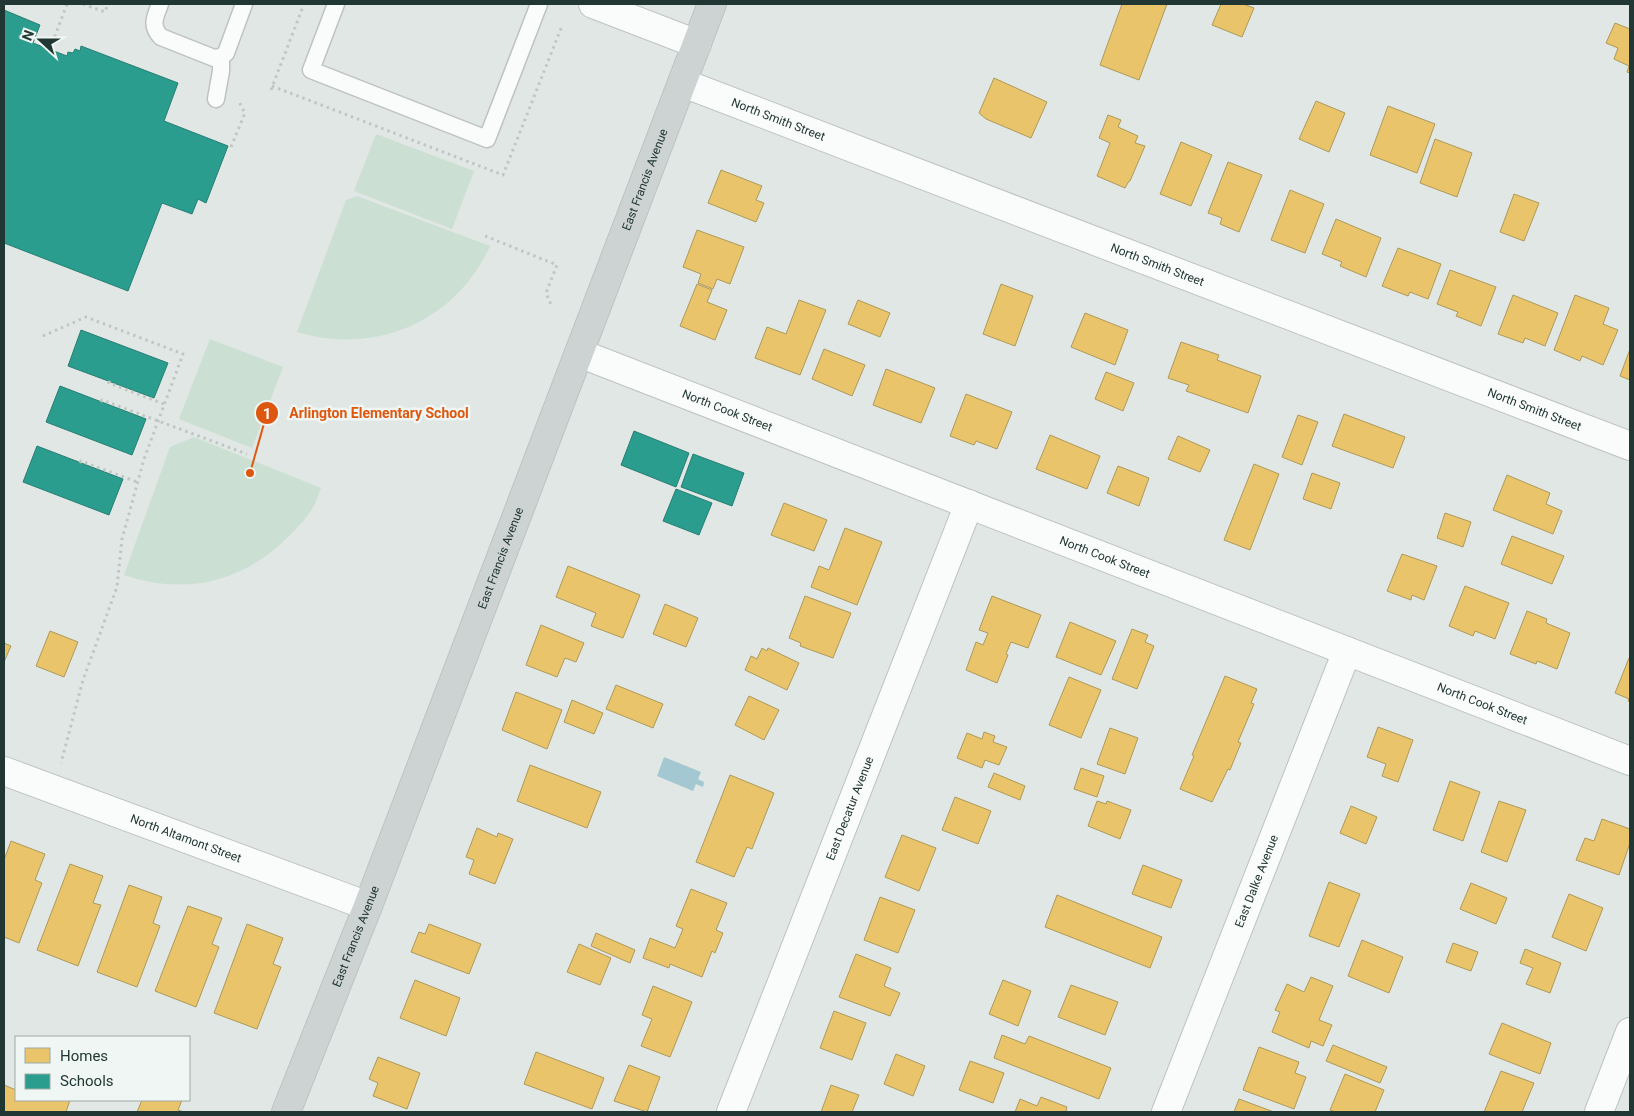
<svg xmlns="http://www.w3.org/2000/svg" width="1634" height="1116" viewBox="0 0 1634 1116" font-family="Roboto,sans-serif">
	<rect width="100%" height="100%" fill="#e1e7e4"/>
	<!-- green -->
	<path fill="#cbdfd2" d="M376,134L474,171L452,229L354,191Z
		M357,196L490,246C456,321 376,356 297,332L346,200Z
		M210,339L283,367L252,448L179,419Z
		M194,437L321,488C318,495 316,503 312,509C306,519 297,528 290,535C244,582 186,596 124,575L170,447Z"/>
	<!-- water -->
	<path fill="#a4c8d2" d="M664,757L701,772L698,779L704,782L703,787L696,784L693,791L657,776Z"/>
	<!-- homes -->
	<path fill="#e9c46a" stroke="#ad9a5a" d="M1122,4H1167L1139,80L1100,65Z
		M1221,4H1243L1254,8L1242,37L1212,25Z
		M1615,23L1630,29V73L1627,72L1629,66L1614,59L1618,48L1606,43Z
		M994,78L1047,102L1031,138L986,119L979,113Z
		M1316,101L1345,113L1329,152L1299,139Z
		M1388,106L1435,124L1417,173L1370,155Z
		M1108,115L1121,120L1118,127L1138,136L1135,143L1145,146L1130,181H1129L1125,188L1097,176L1110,143L1099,138Z
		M1435,139L1472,153L1457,197L1420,183Z
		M1181,142L1212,155L1191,206L1160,194Z
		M1228,162L1262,175L1239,232L1220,224L1222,218L1208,213Z
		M721,170L762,186L756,200L764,203L756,222L708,203Z
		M1290,190L1324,204L1305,253L1271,240Z
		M1514,194L1539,203L1524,241L1500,232Z
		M1336,219L1381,238L1366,277L1340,266L1342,262L1322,254Z
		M697,230L744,247L730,284L717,279L713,289L698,283L701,274L683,267Z
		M1398,248L1441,264L1428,299L1410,292L1408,296L1382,286Z
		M1450,270L1496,287L1481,326L1456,316L1458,312L1437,304Z
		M697,284L712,290L707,302L727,310L715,340L680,326Z
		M1001,284L1033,296L1015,346L983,334Z
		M1513,295L1558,313L1545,346L1525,338L1523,343L1498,334Z
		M1575,295L1609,308L1603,324L1618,330L1603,365L1582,356L1580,361L1554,350Z
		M799,300L826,310L800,375L755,358L767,327L786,334Z
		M858,300L890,313L880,337L848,324Z
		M1085,313L1128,330L1115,365L1071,347Z
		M1181,342L1219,355L1217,360L1261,376L1248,413L1186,391L1189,385L1168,378Z
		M824,349L865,365L852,396L812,379Z
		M1630,349V380L1620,376Z
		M886,369L935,388L921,423L873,405Z
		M1106,372L1134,383L1123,411L1095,399Z
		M966,394L1012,412L997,449L976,441L974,445L950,436Z
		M1344,414L1405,437L1393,468L1332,446Z
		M1298,415L1318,422L1302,465L1282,457Z
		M1050,435L1100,456L1087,489L1036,469Z
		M1178,436L1210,450L1200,472L1168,459Z
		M1254,464L1279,474L1250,550L1224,540Z
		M1118,466L1149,478L1139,506L1107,493Z
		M1312,473L1340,483L1331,509L1303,499Z
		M1507,475L1550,493L1546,504L1562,511L1553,534L1493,510Z
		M784,503L827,520L814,551L771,535Z
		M1445,513L1471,522L1463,547L1437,538Z
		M845,528L882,542L857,605L811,587L819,566L829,570Z
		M1512,536L1564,556L1552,584L1501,564Z
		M1402,554L1437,566L1424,600L1412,595L1411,600L1387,591Z
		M568,566L640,595L623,638L591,626L596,613L556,597Z
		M1465,586L1509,603L1495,639L1475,631L1473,636L1449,626Z
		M805,596L851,613L833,658L800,646L801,643L789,638Z
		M992,596L1041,615L1028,648L1011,642L1006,654L1008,655L997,683L966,670L976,642L983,645L988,633L979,630Z
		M665,604L698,618L686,647L653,634Z
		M1527,611L1547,619L1546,623L1570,633L1557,669L1537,661L1536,664L1510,654Z
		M1070,622L1116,641L1101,675L1056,657Z
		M541,625L584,643L576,662L565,658L557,677L526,665Z
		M1132,629L1148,635L1145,642L1154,646L1137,689L1112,679Z
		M50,631L78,642L64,677L36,666Z
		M4,643L11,646L4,662Z
		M762,648L767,651L768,648L799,663L787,690L745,670L751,656L757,659Z
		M1629,658H1630V702L1628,701L1629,699L1615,693Z
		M1225,676L1257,689L1251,703L1254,704L1238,742L1241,743L1230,770L1228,769L1212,802L1180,789L1194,756L1192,755Z
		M1069,677L1101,690L1081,738L1049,725Z
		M616,685L663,704L653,728L606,709Z
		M516,692L562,710L547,749L502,730Z
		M749,696L779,710L764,740L735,725Z
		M572,700L603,713L594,734L564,722Z
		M1378,727L1413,740L1398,782L1382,776L1386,764L1367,757Z
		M1110,728L1138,738L1125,774L1097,764Z
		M984,732L995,736L993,742L1007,747L999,765L985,760L982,768L957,758L967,733L982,739Z
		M530,765L601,792L587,828L517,801Z
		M1081,768L1104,776L1097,797L1074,789Z
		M994,773L1025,786L1020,800L988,787Z
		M730,775L774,793L752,849L747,847L734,877L696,862Z
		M1450,781L1480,792L1463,841L1433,830Z
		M955,797L991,811L978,844L942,830Z
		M1097,801L1106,804L1107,801L1131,810L1120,839L1088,826Z
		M1499,801L1526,810L1507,862L1481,852Z
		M1351,806L1377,817L1366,844L1340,833Z
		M1602,819L1630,829V843L1619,875L1576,860L1585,838L1594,841Z
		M477,828L497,837L498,833L513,839L495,884L469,874L474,860L466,857Z
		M902,835L936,848L919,891L885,877Z
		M11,841L45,854L35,880L42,883L19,943L4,937V860Z
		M70,864L103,876L93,903L101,905L78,966L37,950Z
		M1143,865L1182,880L1171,908L1132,894Z
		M1329,882L1360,894L1339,947L1309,936Z
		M1471,883L1507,898L1496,924L1460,909Z
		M129,885L162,897L153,923L160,926L137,987L97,972Z
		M691,889L727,903L716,930L723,933L715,953L712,951L702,977L670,964L669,968L643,958L650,938L675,948L683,929L676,926Z
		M1569,894L1603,908L1586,951L1552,937Z
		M1057,895L1162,937L1150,968L1045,927Z
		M880,897L915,910L898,953L864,940Z
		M188,906L222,918L212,944L219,947L196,1007L155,991Z
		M247,924L283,938L273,964L281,967L257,1029L214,1013Z
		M429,924L481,944L469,974L411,952L419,932L425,934Z
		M596,933L635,950L630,963L591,946Z
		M1362,940L1403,957L1389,993L1348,976Z
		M1453,943L1478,952L1471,971L1446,962Z
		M579,944L611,958L600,985L567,972Z
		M1525,949L1561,963L1550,993L1526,984L1533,968L1520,963Z
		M856,954L891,968L884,986L900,993L890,1016L839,997Z
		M1311,977L1333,986L1319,1020L1332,1025L1323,1046L1311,1041L1309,1048L1272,1032L1280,1012L1275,1010L1287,984L1304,992Z
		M415,980L460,998L446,1036L400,1018Z
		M1003,980L1031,991L1018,1026L989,1014Z
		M1071,985L1118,1002L1105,1035L1058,1017Z
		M653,986L692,1002L670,1057L641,1046L652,1019L642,1015Z
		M834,1011L866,1023L852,1060L820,1048Z
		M1502,1023L1551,1043L1540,1074L1489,1054Z
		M1002,1035L1025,1044L1029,1036L1111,1068L1099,1099L994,1058Z
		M1333,1045L1387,1067L1380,1083L1326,1061Z
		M1259,1047L1299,1062L1295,1073L1306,1077L1294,1109L1243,1090Z
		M536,1052L604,1078L592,1109L524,1084Z
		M896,1054L925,1066L913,1096L884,1084Z
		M378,1057L420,1073L407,1109L373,1096L378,1083L369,1079Z
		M970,1061L1004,1073L993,1103L959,1090Z
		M629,1065L660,1077L647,1112L614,1101Z
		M1501,1071L1534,1083L1522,1112H1484Z
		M1345,1074L1384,1090L1375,1112H1335L1330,1110Z
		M4,1085L16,1090V1100H70L66,1112H4Z
		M831,1085L859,1095L852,1112H821Z
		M1041,1097L1067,1107L1066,1111L1069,1112H1015L1020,1099L1037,1106Z
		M1239,1099L1274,1112H1234Z
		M142,1100H182L178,1110L184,1112H137Z"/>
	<!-- schools -->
	<path fill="#2a9d8f" stroke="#277e73" d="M4,10L40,25L33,43L67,56L68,52L73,53L75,49L80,51L81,46L178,83L164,121L228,146L206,203L198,199L192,214L162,203L128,291L4,243Z
		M81,330L168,363L154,398L68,366Z
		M60,386L146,419L132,455L46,422Z
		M634,431L689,453L676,487L621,465Z
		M37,446L123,479L109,515L23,482Z
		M693,454L744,473L732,506L681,487Z
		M676,489L712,503L699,535L663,521Z"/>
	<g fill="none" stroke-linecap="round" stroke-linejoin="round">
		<!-- lane casing -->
		<g stroke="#bec3c1" stroke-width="19">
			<path id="lane" d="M160,4C155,17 150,26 161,37L214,58L221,57L226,53L244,4
				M336,4L311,70L487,139L539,4
				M216,99L221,71V57"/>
		</g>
		<!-- street casing -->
		<g stroke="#bec3c1" stroke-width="30">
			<g id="street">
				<path d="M593,4L697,44"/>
				<path id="s1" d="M683,83L1630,446"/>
				<path id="s2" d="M579,353L1630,761"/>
				<path id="s3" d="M4,771L368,906"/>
				<path id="s4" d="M731,1112L969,504"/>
				<path id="s5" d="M1166,1112L1347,651"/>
				<path d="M1599,1112L1630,1032"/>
			</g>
		</g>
		<!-- primary casing -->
		<g stroke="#bcc3c1" stroke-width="30">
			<g id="primary">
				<path id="s6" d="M286,1112L368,906L712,4"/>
			</g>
		</g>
		<!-- path -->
		<path stroke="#bfc7c4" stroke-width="3" stroke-dasharray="2.5 4" stroke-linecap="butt" d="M83,4L105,12L108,4
			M50,49L67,4
			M272,86L503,175L562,26
			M271,90L304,4
			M231,147L245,113L239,102
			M485,236L557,265L546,293L552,307
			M43,336L86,317L183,354L144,459L122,539L117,587L83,680L61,763
			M110,381L109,383L164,404
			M101,402L102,400L247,454
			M80,463L81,461L137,482"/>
		<!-- lane -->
		<use href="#lane" stroke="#fafbfb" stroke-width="16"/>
		<!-- street -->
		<use href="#street" stroke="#fafbfb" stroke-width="28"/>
		<!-- primary -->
		<use href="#primary" stroke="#cdd3d2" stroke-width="28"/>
	</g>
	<g text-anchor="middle" stroke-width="5" stroke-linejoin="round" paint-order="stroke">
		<!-- street labels -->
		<g font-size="12" fill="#213733" stroke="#eff6f3">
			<text dy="4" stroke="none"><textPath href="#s1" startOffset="102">North Smith Street</textPath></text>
			<text dy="4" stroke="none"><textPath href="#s6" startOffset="999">East Francis Avenue</textPath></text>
			<text dy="4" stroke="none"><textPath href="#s1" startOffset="508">North Smith Street</textPath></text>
			<text dy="4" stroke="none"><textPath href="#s1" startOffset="912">North Smith Street</textPath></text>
			<text dy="4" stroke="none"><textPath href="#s2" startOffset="159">North Cook Street</textPath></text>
			<text dy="4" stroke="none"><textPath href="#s2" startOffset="564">North Cook Street</textPath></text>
			<text dy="4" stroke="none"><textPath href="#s6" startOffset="594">East Francis Avenue</textPath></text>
			<text dy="4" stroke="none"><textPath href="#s2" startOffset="969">North Cook Street</textPath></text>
			<text dy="4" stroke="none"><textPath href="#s4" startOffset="326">East Decatur Avenue</textPath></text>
			<text dy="4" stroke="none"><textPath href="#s3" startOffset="194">North Altamont Street</textPath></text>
			<text dy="4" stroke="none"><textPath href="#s5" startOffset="248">East Dalke Avenue</textPath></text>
			<text dy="4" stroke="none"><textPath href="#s6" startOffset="189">East Francis Avenue</textPath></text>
		</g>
	</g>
	<!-- callouts -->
	<path fill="none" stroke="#de570e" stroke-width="2" d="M250 473L267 413"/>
	<g fill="#de570e" stroke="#eff6f3" stroke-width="2">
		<circle cx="250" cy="473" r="5"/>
		<circle cx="267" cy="413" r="12"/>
	</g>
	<g font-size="15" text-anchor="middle" font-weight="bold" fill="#fff">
		<text x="267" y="419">1</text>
	</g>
	<g font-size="14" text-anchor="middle" font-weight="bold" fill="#de570e" stroke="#eff6f3" stroke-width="5" stroke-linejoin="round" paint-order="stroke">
		<text x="379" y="418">Arlington Elementary School</text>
	</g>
	<!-- border -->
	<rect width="1634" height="1116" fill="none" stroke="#213733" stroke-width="10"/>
	<!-- legend -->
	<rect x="15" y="1036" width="175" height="65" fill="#eff6f3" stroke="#9daaa6"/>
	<rect x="25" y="1048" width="25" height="15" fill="#e9c46a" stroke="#9daaa6"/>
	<text x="60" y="1061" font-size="15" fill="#213733">Homes</text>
	<rect x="25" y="1074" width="25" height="15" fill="#2a9d8f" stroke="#9daaa6"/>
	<text x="60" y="1086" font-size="15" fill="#213733">Schools</text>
	<!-- north arrow -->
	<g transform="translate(40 40) rotate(291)" stroke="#eff6f3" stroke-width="4" paint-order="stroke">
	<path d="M0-4L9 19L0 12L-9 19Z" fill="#213733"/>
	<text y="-8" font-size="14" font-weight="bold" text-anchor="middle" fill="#213733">N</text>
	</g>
</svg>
